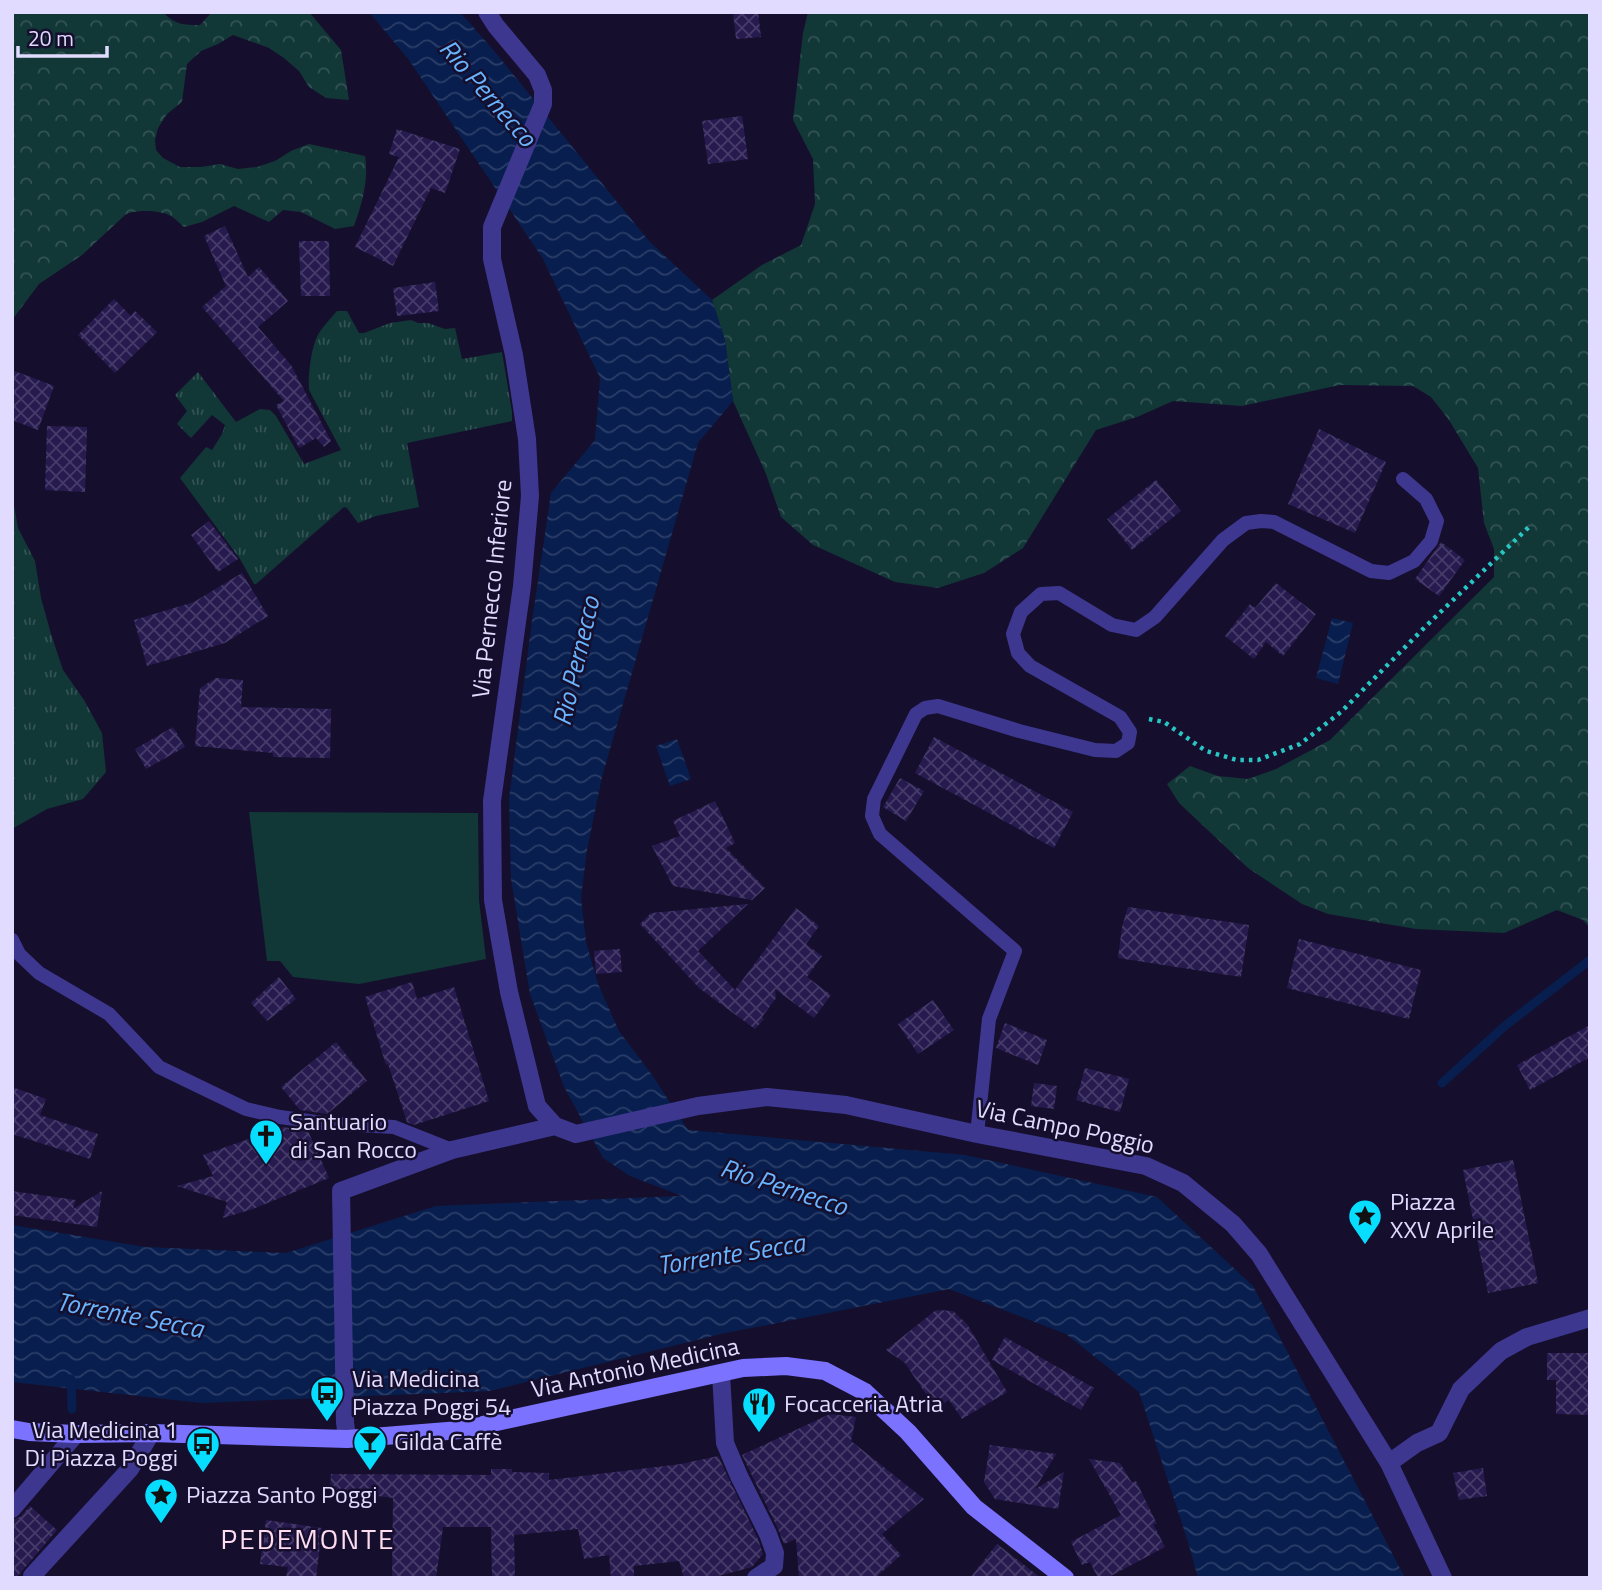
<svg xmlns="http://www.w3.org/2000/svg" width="1602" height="1590" viewBox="0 0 1602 1590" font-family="'Titillium Web',sans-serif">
	<defs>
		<pattern id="grass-tufts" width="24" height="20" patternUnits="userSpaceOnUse" patternTransform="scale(1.75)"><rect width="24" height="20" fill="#123737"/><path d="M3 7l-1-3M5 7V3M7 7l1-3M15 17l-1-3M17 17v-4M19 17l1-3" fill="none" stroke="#345355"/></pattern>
		<pattern id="forest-crowns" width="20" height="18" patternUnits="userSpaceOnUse" patternTransform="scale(1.75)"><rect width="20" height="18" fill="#123737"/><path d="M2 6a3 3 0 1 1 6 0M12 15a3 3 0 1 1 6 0" fill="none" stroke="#345355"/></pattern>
		<pattern id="water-waves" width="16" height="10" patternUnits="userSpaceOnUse" patternTransform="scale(1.75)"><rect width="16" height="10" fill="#071e4e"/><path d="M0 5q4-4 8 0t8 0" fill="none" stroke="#2b3e69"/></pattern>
		<pattern id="building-cross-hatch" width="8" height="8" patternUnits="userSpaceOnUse" patternTransform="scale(1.75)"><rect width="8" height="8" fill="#271a4f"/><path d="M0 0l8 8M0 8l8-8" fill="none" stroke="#463b69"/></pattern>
	</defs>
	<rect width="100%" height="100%" fill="#150f2d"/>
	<!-- grass -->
	<path fill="url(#grass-tufts)" d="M337,311H347L359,333H364L390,323L411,320L418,323H428L445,329L455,328L462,359L502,352L512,412V421L407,443L419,507L376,516L358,523L347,508L344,507L256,584H254L240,559L180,478L206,447L212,450L222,434L225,425L212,415L191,438L177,424L187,411L175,395L198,372L236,422L260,409L270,410L276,416L304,464L341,450L309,390C308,375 311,346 319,333C324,325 331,318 337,311Z
		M12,494L18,528L35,561L41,598L51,634L63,670L84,700L102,733L106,772L83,799L47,809L12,829Z"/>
	<!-- forest -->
	<path fill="url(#forest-crowns)" d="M12,12H163C175,25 184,25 200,25L212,12H309L341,50L349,100L326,98L309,87L299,71L284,58L269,48L233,35L218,44L201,51L187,64L182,102L167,114L158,128L155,140L156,150L163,158L180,167H201L220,164L238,169L257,167L275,161L291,151L309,144L365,156C369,179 362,204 354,226L335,229L301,212L283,210L269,222L234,206L202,222L184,227C180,224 175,218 171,216C160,210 135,209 125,215L82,255L39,284L12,320Z
		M808,12H1590V928L1583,920L1557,910L1504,933L1416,929L1328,914L1302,904L1248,868L1179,803L1167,784L1190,766L1218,776L1248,779L1276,769L1330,740L1494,577V549L1484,523L1478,468L1449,420L1431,397L1413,386L1340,385L1242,406L1173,401L1137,417L1096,430L1023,548L984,573L938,588L895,582L813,545L781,517L766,474L733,401L725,340L712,300L762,265L801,245L815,204L813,159L793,120L803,33Z"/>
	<!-- green -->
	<path fill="#123737" d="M249,812L478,813L479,900L486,959L359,984L293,977L280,961H267Z"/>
	<!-- water -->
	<path fill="url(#water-waves)" d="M369,12H460L495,52L649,241L712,300L725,340L733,401L698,443L602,777L587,850L581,898L586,942L598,984L619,1031L652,1075L688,1130L965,1155L1157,1197L1253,1286L1405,1578H1198L1188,1542L1139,1392L1066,1334L949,1289L721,1334L490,1391L202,1403L12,1382V1225L145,1247L286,1253L436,1206L682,1196L630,1176L603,1158L564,1087L530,994L511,879L509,799L532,621L551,493L595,440L600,378L543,259L409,60Z
		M1332,618L1353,623L1338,684L1316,678Z
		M677,739L691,779L670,786L656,746Z"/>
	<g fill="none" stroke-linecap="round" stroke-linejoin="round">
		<!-- stream -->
		<path stroke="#071e4e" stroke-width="9" d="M1442,1083L1506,1025L1590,960
			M71,1379L72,1409"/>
	</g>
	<!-- building -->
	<path fill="url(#building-cross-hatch)" d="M733,12H758L761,37L736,39Z
		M742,116L748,159L708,164L702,121Z
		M397,129L460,149L445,193L431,188L393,266L355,247L399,157L389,154Z
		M225,226L248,277L259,267L288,301L258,327L291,365L331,441L324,447L316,438L299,448L276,405L284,401L202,307L226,286L204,236Z
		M299,241H329L330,296H301Z
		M435,282L439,311L397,316L393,288Z
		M114,299L131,316L135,311L157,332L115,373L78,335Z
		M12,370L54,386L38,430L12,420Z
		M47,426L87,427L85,492L45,490Z
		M1319,429L1386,462L1355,533L1288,504Z
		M1156,480L1181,511L1132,550L1107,519Z
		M209,521L238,559L218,572L191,535Z
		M1441,542L1465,560L1439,596L1415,579Z
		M242,573L268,616L225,643L147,666L134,620L194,602Z
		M1276,583L1316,614L1283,656L1266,642L1254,659L1225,636L1250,604L1255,608Z
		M216,678L243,680L241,707L331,709L330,758L273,757V753L195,746L200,688Z
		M173,727L185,747L146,769L135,749Z
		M934,737L1073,812L1054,848L915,773Z
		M900,778L924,791L906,821L883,807Z
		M715,801L735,843L726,848L765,888L752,900L673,886L652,846L680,836L673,821Z
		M748,904L698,951L735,990L796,908L819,926L806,944L822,956L807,977L831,995L814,1018L775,989L776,998L762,1017L764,1019L755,1029L699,988L640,924L651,913Z
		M1128,907L1249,925L1241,977L1118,958L1122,927Z
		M1299,939L1421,970L1409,1019L1287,988Z
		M620,949L622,972L596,974L594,951Z
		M279,977L296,999L267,1021L251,1003Z
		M412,982L417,999L454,987L489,1101L414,1125L407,1122L388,1064L386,1065L365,997Z
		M933,1000L954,1030L918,1054L898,1024Z
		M1005,1023L1047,1040L1038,1065L996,1048Z
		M1590,1025V1057L1530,1090L1517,1065Z
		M336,1042L367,1081L327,1114L300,1110L281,1087Z
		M1085,1068L1129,1079L1120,1112L1076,1100Z
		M1034,1083L1057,1086L1054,1109L1031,1106Z
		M12,1087L46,1099L40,1115L98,1134L90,1159L12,1134Z
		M283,1127L308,1131L329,1178L253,1209L223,1218L227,1202L177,1186L213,1176L203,1155Z
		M1513,1160L1538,1283L1488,1293L1463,1170Z
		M12,1191L76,1200L73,1209L102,1191L97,1227L12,1215Z
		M936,1310L953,1311L967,1324L1007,1392L962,1419L949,1400L936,1409L905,1363L886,1350Z
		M1005,1337L1094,1388L1081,1410L992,1360Z
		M1547,1353H1590V1415L1556,1414V1380H1547Z
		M830,1414L856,1417L851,1441L924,1499L882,1534L901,1555L875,1578H799L796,1539L784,1544L778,1529L742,1455Z
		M990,1445L1056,1454L1035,1489L1064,1472L1058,1509L995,1499L984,1482Z
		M718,1456L758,1539L763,1554L752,1567L711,1578H684L679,1561L634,1566V1578H611L609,1555L584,1559L578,1529L514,1535L515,1578H492L491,1527H443L436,1578H392L393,1498L330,1490L331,1474L491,1475V1469H512V1472L549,1473V1480L681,1464Z
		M1089,1459L1120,1463L1132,1483L1136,1481L1157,1524H1153L1165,1547L1107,1578H1098L1090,1562L1082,1565L1071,1542L1121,1515Z
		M1483,1468L1487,1496L1459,1500L1453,1473Z
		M30,1506L57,1530L16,1578H12V1520L20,1517Z
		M266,1520L322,1528L316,1578H286L288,1567L260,1564Z
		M997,1544L1041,1578H970Z"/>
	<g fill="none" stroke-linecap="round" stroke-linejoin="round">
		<!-- path -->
		<path stroke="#27c7c4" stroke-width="4.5" stroke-dasharray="3.5 5" stroke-linecap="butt" d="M1149,719L1164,722L1206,751L1237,760H1258L1300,744L1341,712L1425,627L1532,524"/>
		<!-- service -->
		<path stroke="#3e378f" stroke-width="14" d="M12,940L19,954L39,973L109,1014L159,1067L246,1109L280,1117L323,1123L394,1127L452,1150
			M977,1134L989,1019L1015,951L880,834L872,816L874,799L916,714L925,708L938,706L1019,731L1095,750L1116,751L1128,743L1130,732L1120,717L1030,666L1018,653L1013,634L1021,612L1041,594L1059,593L1112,625L1136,630L1155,617L1223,540L1246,523L1261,521L1274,522L1371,571L1389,573L1414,561L1431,541L1437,521L1426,499L1403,479"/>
		<!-- minor -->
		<path stroke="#3e378f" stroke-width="18" d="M487,12L496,26L537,75L543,90V104L492,227V259L514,355L527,439L530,496L522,586L492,801L493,900L509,992L537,1106L555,1126L576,1134L698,1106L767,1097L846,1105L977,1134L1146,1166L1183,1183L1233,1224L1259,1254L1389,1463L1443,1578
			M721,1374L725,1443L739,1476L768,1534L775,1553L774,1566L756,1578
			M347,1439L345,1422L341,1191L452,1150L555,1126
			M1389,1463L1417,1443L1439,1433L1461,1389L1501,1351L1527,1337L1590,1318
			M12,1509L76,1434
			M32,1576L130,1469L151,1433"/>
		<!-- secondary -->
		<path stroke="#7b72ff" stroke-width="18" d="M12,1429L29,1432L76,1434L151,1433L347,1439L460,1430L743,1368L786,1366L825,1371L865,1392L908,1432L974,1507L1065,1578"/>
	</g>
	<!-- icons -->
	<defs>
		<g id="church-pin" transform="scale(1.75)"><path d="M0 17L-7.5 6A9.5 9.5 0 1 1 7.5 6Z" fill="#07ddff" stroke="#150f2d"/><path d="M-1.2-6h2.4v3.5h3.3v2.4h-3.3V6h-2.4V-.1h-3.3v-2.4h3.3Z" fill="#111"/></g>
		<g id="sight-pin" transform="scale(1.75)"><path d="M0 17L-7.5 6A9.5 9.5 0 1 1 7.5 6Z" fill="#07ddff" stroke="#150f2d"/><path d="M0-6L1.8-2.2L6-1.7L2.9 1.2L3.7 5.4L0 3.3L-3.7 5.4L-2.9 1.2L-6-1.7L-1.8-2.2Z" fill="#111"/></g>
		<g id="bus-pin" transform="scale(1.75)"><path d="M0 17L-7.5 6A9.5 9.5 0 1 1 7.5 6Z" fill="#07ddff" stroke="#150f2d"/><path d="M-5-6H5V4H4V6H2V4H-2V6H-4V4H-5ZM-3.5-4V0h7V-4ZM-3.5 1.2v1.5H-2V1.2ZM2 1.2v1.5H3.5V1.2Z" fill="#111"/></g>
		<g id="restaurant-pin" transform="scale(1.75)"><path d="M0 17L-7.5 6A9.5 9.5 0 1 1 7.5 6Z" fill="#07ddff" stroke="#150f2d"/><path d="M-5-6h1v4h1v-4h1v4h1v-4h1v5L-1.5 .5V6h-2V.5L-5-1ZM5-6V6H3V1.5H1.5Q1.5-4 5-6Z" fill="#111"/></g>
		<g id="bar-pin" transform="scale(1.75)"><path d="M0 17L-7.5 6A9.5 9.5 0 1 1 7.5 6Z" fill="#07ddff" stroke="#150f2d"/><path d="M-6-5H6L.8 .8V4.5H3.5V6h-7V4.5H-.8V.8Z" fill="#111"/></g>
	</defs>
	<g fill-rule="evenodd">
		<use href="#church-pin" x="266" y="1136"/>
		<use href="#sight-pin" x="1365" y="1216"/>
		<use href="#bus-pin" x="327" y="1393"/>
		<use href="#restaurant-pin" x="759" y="1404"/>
		<use href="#bar-pin" x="370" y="1442"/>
		<use href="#bus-pin" x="203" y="1444"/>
		<use href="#sight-pin" x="161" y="1495"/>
	</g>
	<g text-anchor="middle" stroke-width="5" stroke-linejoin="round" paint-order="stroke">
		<!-- street labels -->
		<g font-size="24" fill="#e1dbff" stroke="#150f2d">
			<text transform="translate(492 589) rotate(-84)" y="8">Via Pernecco Inferiore</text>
			<text transform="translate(1065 1127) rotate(12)" y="8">Via Campo Poggio</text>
			<text transform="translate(635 1368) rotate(-12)" y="8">Via Antonio Medicina</text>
		</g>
		<!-- poi labels -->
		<g font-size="24" fill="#e1dbff" stroke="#150f2d" text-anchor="start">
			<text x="290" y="1130">Santuario<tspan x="290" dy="28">di San Rocco</tspan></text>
			<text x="1390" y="1210">Piazza<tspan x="1390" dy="28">XXV Aprile</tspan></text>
			<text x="352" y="1387">Via Medicina<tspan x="352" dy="28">Piazza Poggi 54</tspan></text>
			<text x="784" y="1412">Focacceria Atria</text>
			<text x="178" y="1438" text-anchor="end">Via Medicina 1<tspan x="178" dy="28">Di Piazza Poggi</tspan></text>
			<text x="394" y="1450">Gilda Caffè</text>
			<text x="186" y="1503">Piazza Santo Poggi</text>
		</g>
		<!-- water labels -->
		<g font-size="26" font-style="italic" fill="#69b4ff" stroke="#150f2d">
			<text transform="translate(488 93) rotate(49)" y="9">Rio Pernecco</text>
			<text transform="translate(576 661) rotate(-77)" y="9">Rio Pernecco</text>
			<text transform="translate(784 1187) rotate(18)" y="9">Rio Pernecco</text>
			<text transform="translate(731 1254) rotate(-9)" y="9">Torrente Secca</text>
			<text transform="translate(130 1315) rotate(11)" y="9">Torrente Secca</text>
		</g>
		<!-- quarter labels -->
		<g font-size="28" letter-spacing="2" fill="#ffddf1" stroke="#150f2d">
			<text x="308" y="1549">PEDEMONTE</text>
		</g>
	</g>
	<!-- border -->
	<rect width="1602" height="1590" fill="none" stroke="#e1dbff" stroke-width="28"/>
	<!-- scale -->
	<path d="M18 46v10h89v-10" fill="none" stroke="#e1dbff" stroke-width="3.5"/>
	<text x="28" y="46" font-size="21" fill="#e1dbff" stroke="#150f2d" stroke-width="5" paint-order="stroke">20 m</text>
</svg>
